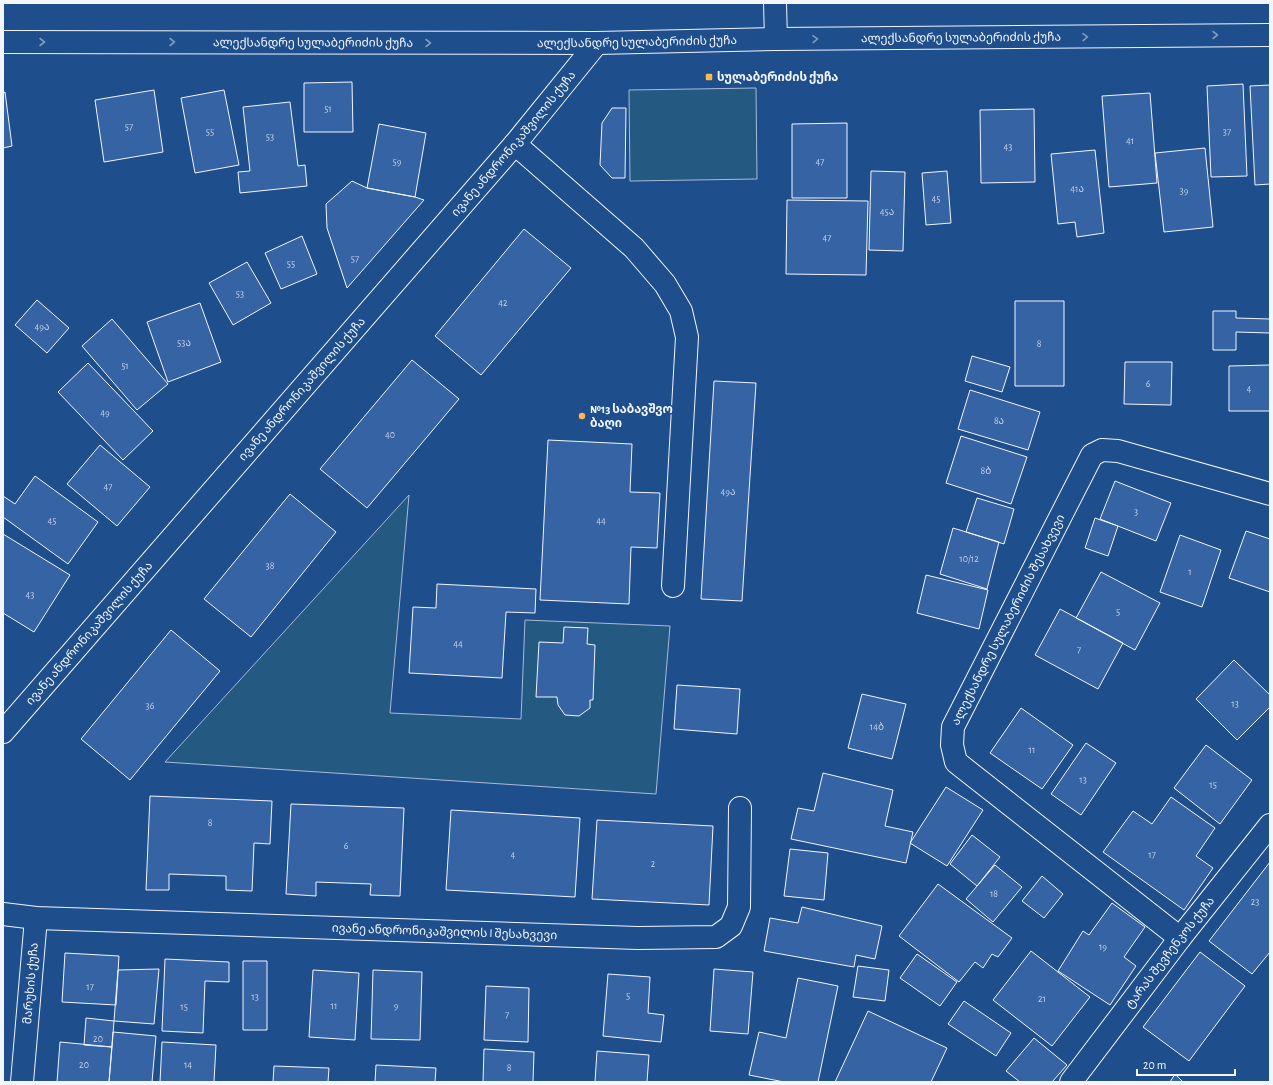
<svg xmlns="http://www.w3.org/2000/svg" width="1273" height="1085" viewBox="0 0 1273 1085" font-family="'Alegreya Sans','Noto Sans Georgian',sans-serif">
	<rect width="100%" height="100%" fill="#1f4e8c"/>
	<!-- green -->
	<path fill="#245a82" stroke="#a8bbd7" d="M756,88L757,179L630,181L629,90Z
		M409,495L390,713L521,719L525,620L670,626L656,794L165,762Z"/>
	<!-- building -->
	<path fill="#3563a3" stroke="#f2f6ff" d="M352,82L353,132H304V83Z
		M1243,84L1247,176L1211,177L1207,86Z
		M1270,85V184L1255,185L1250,86Z
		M154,90L163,152L104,162L95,100Z
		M224,90L239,165L195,173L181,98Z
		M5,92L12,146L3,148V93Z
		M1150,93L1157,183L1109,187L1102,96Z
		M290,102L298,166L305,165L307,186L240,193L238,172L250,171L243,107Z
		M612,108H626L625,178H612L600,165L602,123Z
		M1034,109L1035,182L981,183L980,110Z
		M847,123V198H792V124Z
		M379,124L426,133L415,197L367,188Z
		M1205,148L1213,227L1164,232L1155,153Z
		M1095,150L1104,233L1077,237L1075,222L1058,224L1051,154Z
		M871,171L905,172L903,251L869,250Z
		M947,171L951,223L926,225L922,173Z
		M352,181L367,188L415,197L424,200L347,288L327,228L326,204Z
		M787,200L868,201L866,275L786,274Z
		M524,229L571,268L481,375L435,336Z
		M302,236L317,274L281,289L265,253Z
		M247,262L271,303L233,325L209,283Z
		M37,300L69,328L47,353L15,325Z
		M1015,301H1064V386H1015Z
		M200,303L221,362L168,382L147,322Z
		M1213,311H1236V318L1270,319V333L1236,332V350H1213Z
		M112,319L168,384L137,410L82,346Z
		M972,356L1010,367L1002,392L965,381Z
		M412,360L459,399L367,508L320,469Z
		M1125,362H1172L1171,405L1124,404Z
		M88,363L153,431L123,460L58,392Z
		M1270,365V411H1229V366Z
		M714,381L756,383L742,601L701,599Z
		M970,390L1040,412L1028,450L958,429Z
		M961,436L1027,457L1011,504L946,483Z
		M548,440L632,444L630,492L660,493L657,548L631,547L629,604L540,600Z
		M100,445L150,487L117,526L67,484Z
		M35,476L98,522L68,564L3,517V496L15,504Z
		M1115,481L1171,503L1156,541L1100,519Z
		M290,494L336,532L251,637L204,599Z
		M977,498L1014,509L1004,544L966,532Z
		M1095,518L1118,526L1108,556L1085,548Z
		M953,528L999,542L987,589L940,574Z
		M1246,531L1270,539V592L1229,578Z
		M3,534L70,575L34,632L3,613Z
		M1180,535L1221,550L1202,607L1160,592Z
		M1101,572L1160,603L1135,650L1076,618Z
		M926,575L988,590L979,629L917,613Z
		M437,584L536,589L535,613L506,612L502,678L409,673L413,607L436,608Z
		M1060,609L1123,643L1098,689L1035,655Z
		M564,627L588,628L587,644L595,645L593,700H590V708L579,716L565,715L558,705L557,697H536L539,642L563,643Z
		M171,630L220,671L130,780L81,739Z
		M1234,660L1270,695V707L1237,740L1196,699Z
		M677,685L740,689L737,734L674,729Z
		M862,694L906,704L892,759L848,748Z
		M1021,708L1073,745L1042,789L990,753Z
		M1086,743L1116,763L1081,815L1051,794Z
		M1206,745L1252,780L1220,824L1174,788Z
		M823,773L893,790L885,826L913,832L906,863L791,839L798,808L814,811Z
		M946,787L983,810L947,866L910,843Z
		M150,796L272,801L270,844L254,843L252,891L226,890V876L169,874V890H146Z
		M1171,797L1215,828L1196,856L1213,868L1184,910L1103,852L1133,811L1152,824Z
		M291,804L404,808L400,896L370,895L371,884L316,882V896L286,894Z
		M451,810L580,818L575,897L446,890Z
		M597,820L713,826L709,905L592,899Z
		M972,835L1000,857L977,886L950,864Z
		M790,849L828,853L824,900L784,896Z
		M1270,862V952L1252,974L1209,941Z
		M995,865L1022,887L993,922L966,899Z
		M1042,876L1063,894L1044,918L1022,901Z
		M938,884L1012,938L998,957L992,954L983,968L975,962L959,982L899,936Z
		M1112,903L1145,927L1124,957L1136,966L1110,1005L1058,971L1083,931L1089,935Z
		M802,907L882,926L875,959L856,955L854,967L764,951L770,918L798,923Z
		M1031,951L1090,997L1052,1046L993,1000Z
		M1200,952L1245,986L1189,1061L1143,1027Z
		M65,953L119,956L116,1005L62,1002Z
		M917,954L957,982L940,1006L900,978Z
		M165,959L229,962V982L205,981L203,1033L162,1031Z
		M243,961H267V1030H243Z
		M858,966L889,970L885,1001L853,997Z
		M159,969L154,1024L114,1021L118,970Z
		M714,969L753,972L748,1034L710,1031Z
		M313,970L359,973L355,1040L309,1037Z
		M373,970L422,972L420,1040L371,1039Z
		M608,974L650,977L648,1013L664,1015L661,1042L603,1036Z
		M798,978L838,986L818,1082H784L749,1075L759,1032L786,1038Z
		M486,986L529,988L528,1042L484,1040Z
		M964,1001L1011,1033L996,1056L948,1024Z
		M868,1011L947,1048L931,1082H835Z
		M86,1018L114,1021L112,1047L84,1045Z
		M113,1032L156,1036L152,1082H109Z
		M1034,1038L1067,1065L1052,1082H1020L1006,1071Z
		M60,1042L112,1047L109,1082H57Z
		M162,1042L216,1045L214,1082H160Z
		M484,1049L534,1052L533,1082H483Z
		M597,1051L649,1055L647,1082H595Z
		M376,1065L436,1068L435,1082H375Z
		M274,1066L329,1068L328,1082H273Z
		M1175,1074L1183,1082H1170Z"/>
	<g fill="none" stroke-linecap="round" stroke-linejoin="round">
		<!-- street casing -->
		<g stroke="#f2f6ff" stroke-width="24">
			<g id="street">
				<path d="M775,3L776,39"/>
				<path d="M515,144L634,248L665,284L681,311L687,337L673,586"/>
				<path id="s1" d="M3,732L515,144L597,43"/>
				<path id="s2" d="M3,914L36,918L638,938L716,937L731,926L739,907L740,808"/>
				<path id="s3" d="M1180,938L956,762L952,745L953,727L1092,455L1102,450L1118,451L1270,494"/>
				<path id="s4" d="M22,1082L36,918"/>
				<path id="s5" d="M1071,1082L1180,938L1270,825"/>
			</g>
		</g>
		<!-- secondary casing -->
		<g stroke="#f2f6ff" stroke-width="24">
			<g id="secondary">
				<path id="s6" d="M3,42L597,43L776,39L1270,35"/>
			</g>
		</g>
		<!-- street -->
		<use href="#street" stroke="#1f4e8c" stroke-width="22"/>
		<!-- secondary -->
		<use href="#secondary" stroke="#1f4e8c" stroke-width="22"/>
	</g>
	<!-- one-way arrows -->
	<defs><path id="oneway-chevron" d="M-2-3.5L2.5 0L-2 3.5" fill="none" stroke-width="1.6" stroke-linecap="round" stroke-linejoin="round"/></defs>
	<g stroke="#7e9ac0">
		<use href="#oneway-chevron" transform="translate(1215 35)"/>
		<use href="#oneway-chevron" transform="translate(1085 37) rotate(-1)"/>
		<use href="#oneway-chevron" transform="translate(815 39) rotate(-1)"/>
		<use href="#oneway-chevron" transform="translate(42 42)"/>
		<use href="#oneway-chevron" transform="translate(172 42)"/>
		<use href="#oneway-chevron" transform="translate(428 43)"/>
	</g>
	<!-- markers -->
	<g fill="#ffb74d" stroke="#1f4e8c" stroke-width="1.5">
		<rect x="705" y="73" width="8" height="8" rx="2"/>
		<circle cx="582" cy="416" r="4"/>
	</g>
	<g text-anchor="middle" stroke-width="3" stroke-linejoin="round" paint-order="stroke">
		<!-- number labels -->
		<g font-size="10" fill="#c3d1e8">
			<text x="328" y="112">51</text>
			<text x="129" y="130">57</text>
			<text x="210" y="135">55</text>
			<text x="1227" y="135">37</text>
			<text x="270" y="140">53</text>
			<text x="1130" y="144">41</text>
			<text x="1008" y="150">43</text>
			<text x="397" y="165">59</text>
			<text x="820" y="165">47</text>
			<text x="1077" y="192">41ა</text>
			<text x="1184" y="194">39</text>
			<text x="936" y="202">45</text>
			<text x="887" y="215">45ა</text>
			<text x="827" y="241">47</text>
			<text x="355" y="262">57</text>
			<text x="291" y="267">55</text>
			<text x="240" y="297">53</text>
			<text x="503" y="306">42</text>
			<text x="42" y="330">49ა</text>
			<text x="184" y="346">53ა</text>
			<text x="1039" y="347">8</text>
			<text x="125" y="369">51</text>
			<text x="1148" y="387">6</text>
			<text x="1249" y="392">4</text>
			<text x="105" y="416">49</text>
			<text x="999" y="424">8ა</text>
			<text x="390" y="438">40</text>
			<text x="986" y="474">8ბ</text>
			<text x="108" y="490">47</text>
			<text x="728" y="495">49ა</text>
			<text x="1136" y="515">3</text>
			<text x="52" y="524">45</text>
			<text x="601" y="524">44</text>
			<text x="969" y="562">10/12</text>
			<text x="270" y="569">38</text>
			<text x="1190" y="575">1</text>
			<text x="30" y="598">43</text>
			<text x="1118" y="615">5</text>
			<text x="458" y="647">44</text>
			<text x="1079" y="653">7</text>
			<text x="1235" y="707">13</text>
			<text x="150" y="709">36</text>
			<text x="877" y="730">14ბ</text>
			<text x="1032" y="753">11</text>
			<text x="1083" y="783">13</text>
			<text x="1213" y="788">15</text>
			<text x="210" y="826">8</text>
			<text x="346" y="849">6</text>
			<text x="513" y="858">4</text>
			<text x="1152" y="858">17</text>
			<text x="653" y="867">2</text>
			<text x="994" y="897">18</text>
			<text x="1255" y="905">23</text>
			<text x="1103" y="950">19</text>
			<text x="90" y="990">17</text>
			<text x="628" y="999">5</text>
			<text x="255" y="1000">13</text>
			<text x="1042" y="1002">21</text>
			<text x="334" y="1009">11</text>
			<text x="396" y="1009">9</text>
			<text x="184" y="1010">15</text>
			<text x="507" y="1018">7</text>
			<text x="98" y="1042">20</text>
			<text x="84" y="1068">20</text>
			<text x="188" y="1068">14</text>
			<text x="509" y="1071">8</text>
		</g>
		<!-- street labels -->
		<g font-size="12" fill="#f2f6ff" stroke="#1f4e8c">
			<text dy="4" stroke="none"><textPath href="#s6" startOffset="958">ალექსანდრე სულაბერიძის ქუჩა</textPath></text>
			<text dy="4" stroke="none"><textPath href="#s6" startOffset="310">ალექსანდრე სულაბერიძის ქუჩა</textPath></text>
			<text dy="4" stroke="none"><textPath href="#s6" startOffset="634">ალექსანდრე სულაბერიძის ქუჩა</textPath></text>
			<text dy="4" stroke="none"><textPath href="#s1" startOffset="779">ივანე ანდრონიკაშვილის ქუჩა</textPath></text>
			<text dy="4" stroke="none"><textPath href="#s1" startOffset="455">ივანე ანდრონიკაშვილის ქუჩა</textPath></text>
			<text dy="4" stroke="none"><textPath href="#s3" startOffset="441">ალექსანდრე სულაბერიძის შესახვევი</textPath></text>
			<text dy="4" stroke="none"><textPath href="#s1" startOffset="131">ივანე ანდრონიკაშვილის ქუჩა</textPath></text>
			<text dy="4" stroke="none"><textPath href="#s2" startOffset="442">ივანე ანდრონიკაშვილის I შესახვევი</textPath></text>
			<text dy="4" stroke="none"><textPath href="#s5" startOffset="163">ტარას შევჩენკოს ქუჩა</textPath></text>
			<text dy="4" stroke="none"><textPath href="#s4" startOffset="99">მარუხის ქუჩა</textPath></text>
		</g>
		<!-- poi labels -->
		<g font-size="12" font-weight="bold" fill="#f2f6ff" stroke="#1f4e8c" text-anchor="start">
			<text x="717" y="81">სულაბერიძის ქუჩა</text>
			<text x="590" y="413">№13 საბავშვო<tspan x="590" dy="14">ბაღი</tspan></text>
		</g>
	</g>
	<!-- border -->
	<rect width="1273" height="1085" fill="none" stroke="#f2f6ff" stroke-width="8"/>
	<!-- scale -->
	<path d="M1137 1069v6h98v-6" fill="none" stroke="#f2f6ff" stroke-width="2"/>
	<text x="1143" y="1069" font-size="12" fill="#f2f6ff" stroke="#1f4e8c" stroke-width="3" paint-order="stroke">20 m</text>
</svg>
